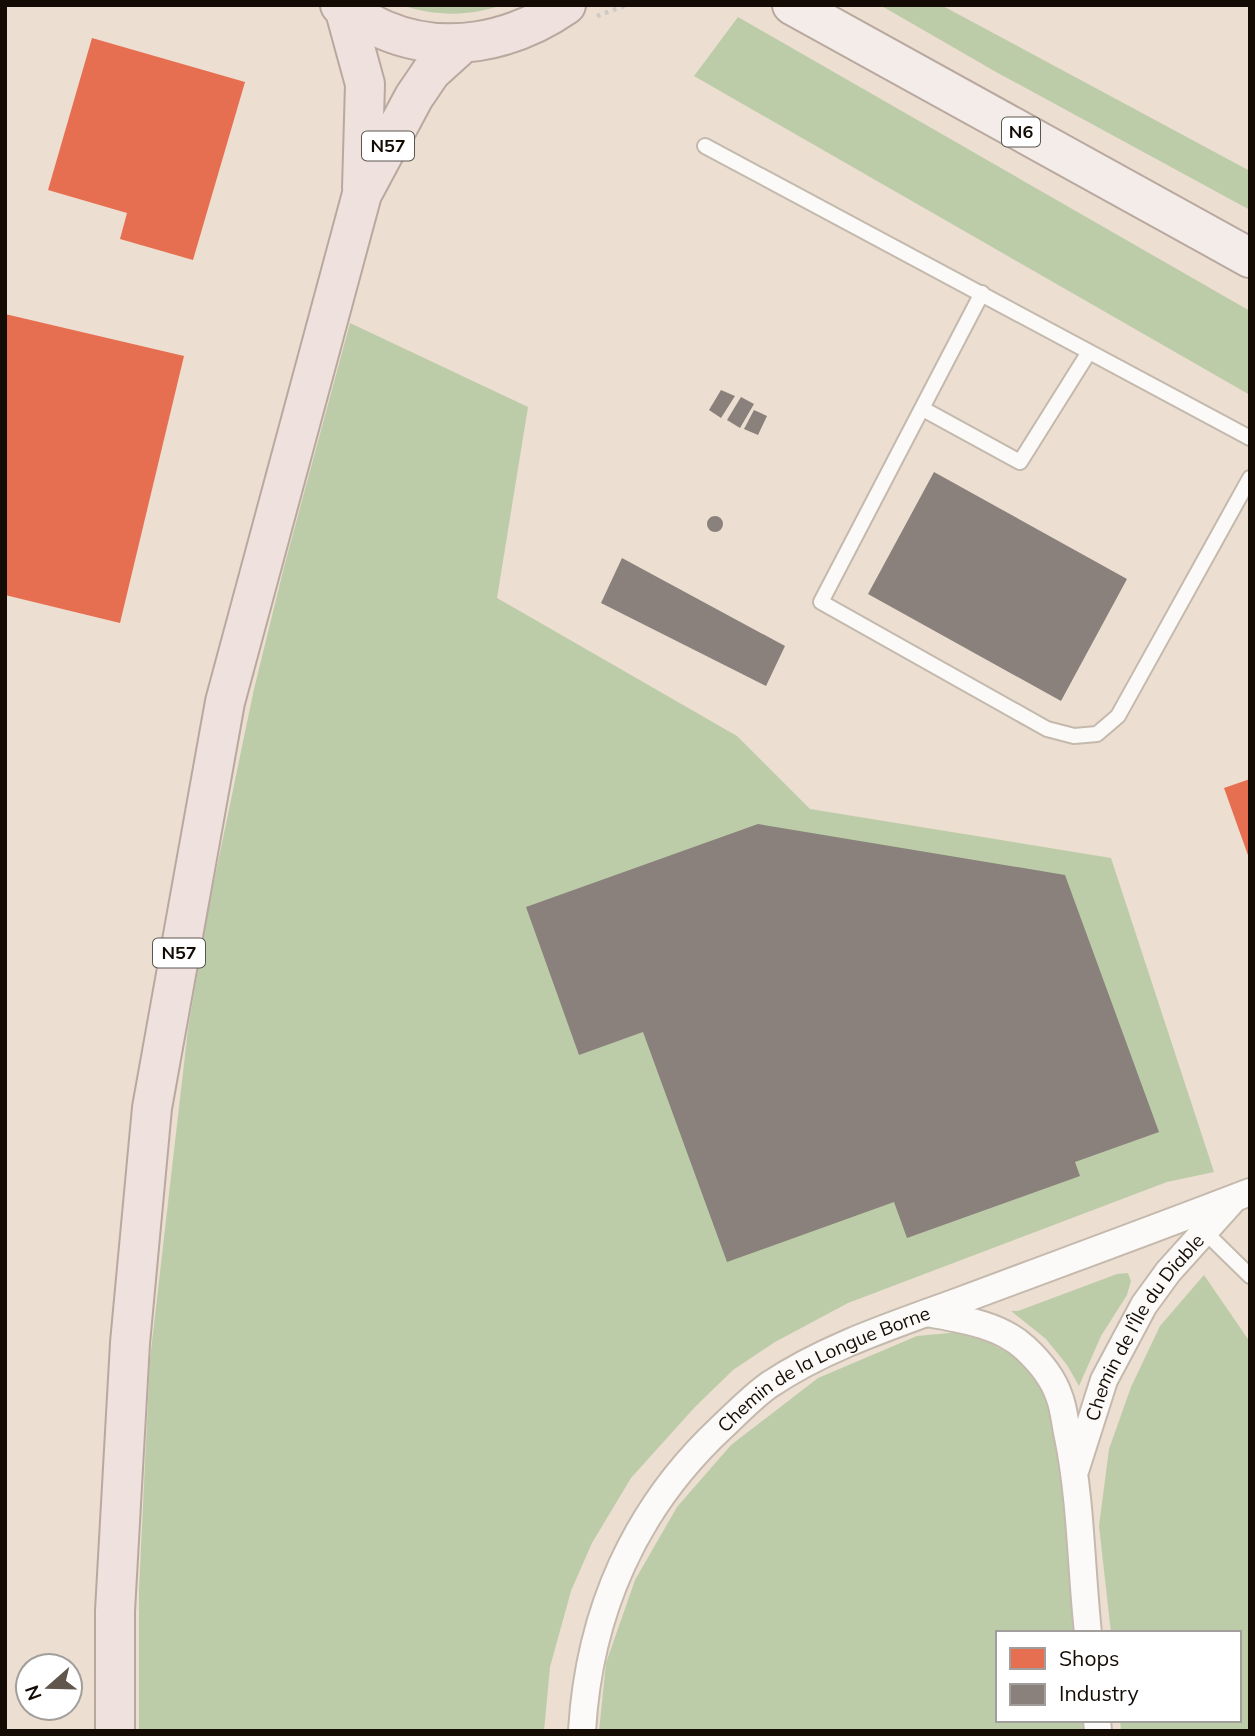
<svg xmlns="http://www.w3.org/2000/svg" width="1255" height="1736" viewBox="0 0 1255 1736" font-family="Mulish,sans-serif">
	<rect width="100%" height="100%" fill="#ecded0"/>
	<!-- green -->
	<path fill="#bdcca8" d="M401,5H502C468,17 435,16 401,5Z
		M880,5H941L1250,171V210L996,72Z
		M738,17L1250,311V395L694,76Z
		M350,323L528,407L497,598L737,736L810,809L1111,858L1214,1172L1167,1182L848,1303L775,1342L733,1370L695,1407L631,1478L592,1543L571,1591L550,1667L544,1731H139V1589L150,1359L188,1029L208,910L254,689L284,567Z
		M1128,1273L1131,1281L1127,1295L1101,1336L1079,1386L1067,1365L1046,1339L1011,1311H1018L1117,1274Z
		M1204,1275L1250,1342V1731H1121L1120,1720H1239V1633H1111L1099,1526L1109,1449L1131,1387L1160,1326Z
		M960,1332L982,1339L1021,1360L1036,1378L1057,1417L1077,1633H998V1720H1086L1087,1731H599L606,1663L635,1580L677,1507L731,1445L818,1378L917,1336Z"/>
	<!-- shops -->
	<path fill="#e76f51" d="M92,38L245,82L193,260L120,239L127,213L48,190Z
		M5,314L184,356L120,623L5,595Z
		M1250,779V858H1249L1224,788Z"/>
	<!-- industry -->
	<path fill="#8a817c" d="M721,390L735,396L721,418L709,410Z
		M741,397L754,404L740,428L727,420Z
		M754,410L767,416L758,435L744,429Z
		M934,472L1127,579L1061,701L868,594Z
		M707 524a8 8 0 1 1 16 0a8 8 0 1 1-16 0Z
		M622,558L785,646L766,686L601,603Z
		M758,824L1065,875L1159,1132L1075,1162L1080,1176L907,1238L894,1202L727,1262L643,1032L579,1055L526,907Z"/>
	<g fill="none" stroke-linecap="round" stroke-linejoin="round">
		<!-- lane casing -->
		<g stroke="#c4b9ad" stroke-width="18">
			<path id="lane" d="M705,146L1250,438
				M982,293L821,602L1047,729L1074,736L1097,734L1118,716L1250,478
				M923,409L1020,462L1089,352
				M1204,1231L1250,1276"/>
		</g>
		<!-- street casing -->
		<g stroke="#c4b9ad" stroke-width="30">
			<g id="street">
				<path d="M927,1313C960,1319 999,1324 1025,1348C1039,1361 1053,1378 1059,1396C1064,1408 1065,1424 1068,1437C1081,1501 1081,1568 1088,1633"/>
				<path id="s1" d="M1076,1468L1104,1380L1144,1305L1168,1272L1231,1202"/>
				<path d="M1097,1720L1098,1731"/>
				<path id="s2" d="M582,1731C589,1612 635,1508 722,1427C737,1413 752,1397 769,1385C827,1346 897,1324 962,1300C1058,1264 1154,1229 1250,1192"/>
			</g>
		</g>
		<!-- primary casing -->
		<g stroke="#b9a89f" stroke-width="42">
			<path id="primary" d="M792,5L1250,258"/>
		</g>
		<!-- highway casing -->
		<g stroke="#b9a89f" stroke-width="42">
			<path id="highway" d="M340,5L345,11C358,17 371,24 384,30C445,56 513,42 566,5
				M345,11L365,84L362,188
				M115,1731V1611L130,1343L152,1108L225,702L362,194L414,97L431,72L462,44"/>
		</g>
		<!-- path -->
		<path stroke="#cdcac6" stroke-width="4.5" stroke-dasharray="3.5 5" stroke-linecap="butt" d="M597,16L627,5"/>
		<!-- lane -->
		<use href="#lane" stroke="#fcfaf8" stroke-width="14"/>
		<!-- street -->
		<use href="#street" stroke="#fcfaf8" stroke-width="26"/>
		<!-- primary -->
		<use href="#primary" stroke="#f4ece8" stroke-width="38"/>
		<!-- highway -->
		<use href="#highway" stroke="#eee1de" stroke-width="38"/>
	</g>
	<g text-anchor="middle" stroke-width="7" stroke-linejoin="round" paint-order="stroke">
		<!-- shield labels -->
		<g fill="#fff" stroke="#5a554f" stroke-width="2">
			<rect x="1002" y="117.5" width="38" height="29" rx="5"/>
			<rect x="362" y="131.5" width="52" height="29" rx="5"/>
			<rect x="153" y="938.5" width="52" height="29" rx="5"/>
		</g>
		<g font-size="18" font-weight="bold" fill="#140c04">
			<text x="1021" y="138">N6</text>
			<text x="388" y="152">N57</text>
			<text x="179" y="959">N57</text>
		</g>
		<!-- street labels -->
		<g font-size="19" fill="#140c04" stroke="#fff">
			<text dy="7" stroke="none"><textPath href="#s1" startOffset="158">Chemin de l'Île du Diable</textPath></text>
			<text dy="7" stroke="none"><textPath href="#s2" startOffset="462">Chemin de la Longue Borne</textPath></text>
		</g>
	</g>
	<!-- border -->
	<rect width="1255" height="1736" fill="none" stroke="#140c04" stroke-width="14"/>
	<!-- legend -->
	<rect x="996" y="1631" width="245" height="91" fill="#ffffff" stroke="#a19e9b" stroke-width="2"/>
	<rect x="1010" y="1648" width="35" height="21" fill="#e76f51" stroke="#a19e9b" stroke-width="2"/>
	<text x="1059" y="1666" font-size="21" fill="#140c04">Shops</text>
	<rect x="1010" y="1684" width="35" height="21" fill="#8a817c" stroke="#a19e9b" stroke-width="2"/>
	<text x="1059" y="1701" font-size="21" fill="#140c04">Industry</text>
	<!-- north arrow -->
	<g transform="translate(49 1687) rotate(250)"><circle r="33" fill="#ffffff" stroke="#a19e9b" stroke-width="2"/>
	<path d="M0-5L12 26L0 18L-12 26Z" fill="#60564b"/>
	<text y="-10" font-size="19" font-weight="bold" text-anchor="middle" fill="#140c04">N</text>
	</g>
</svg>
